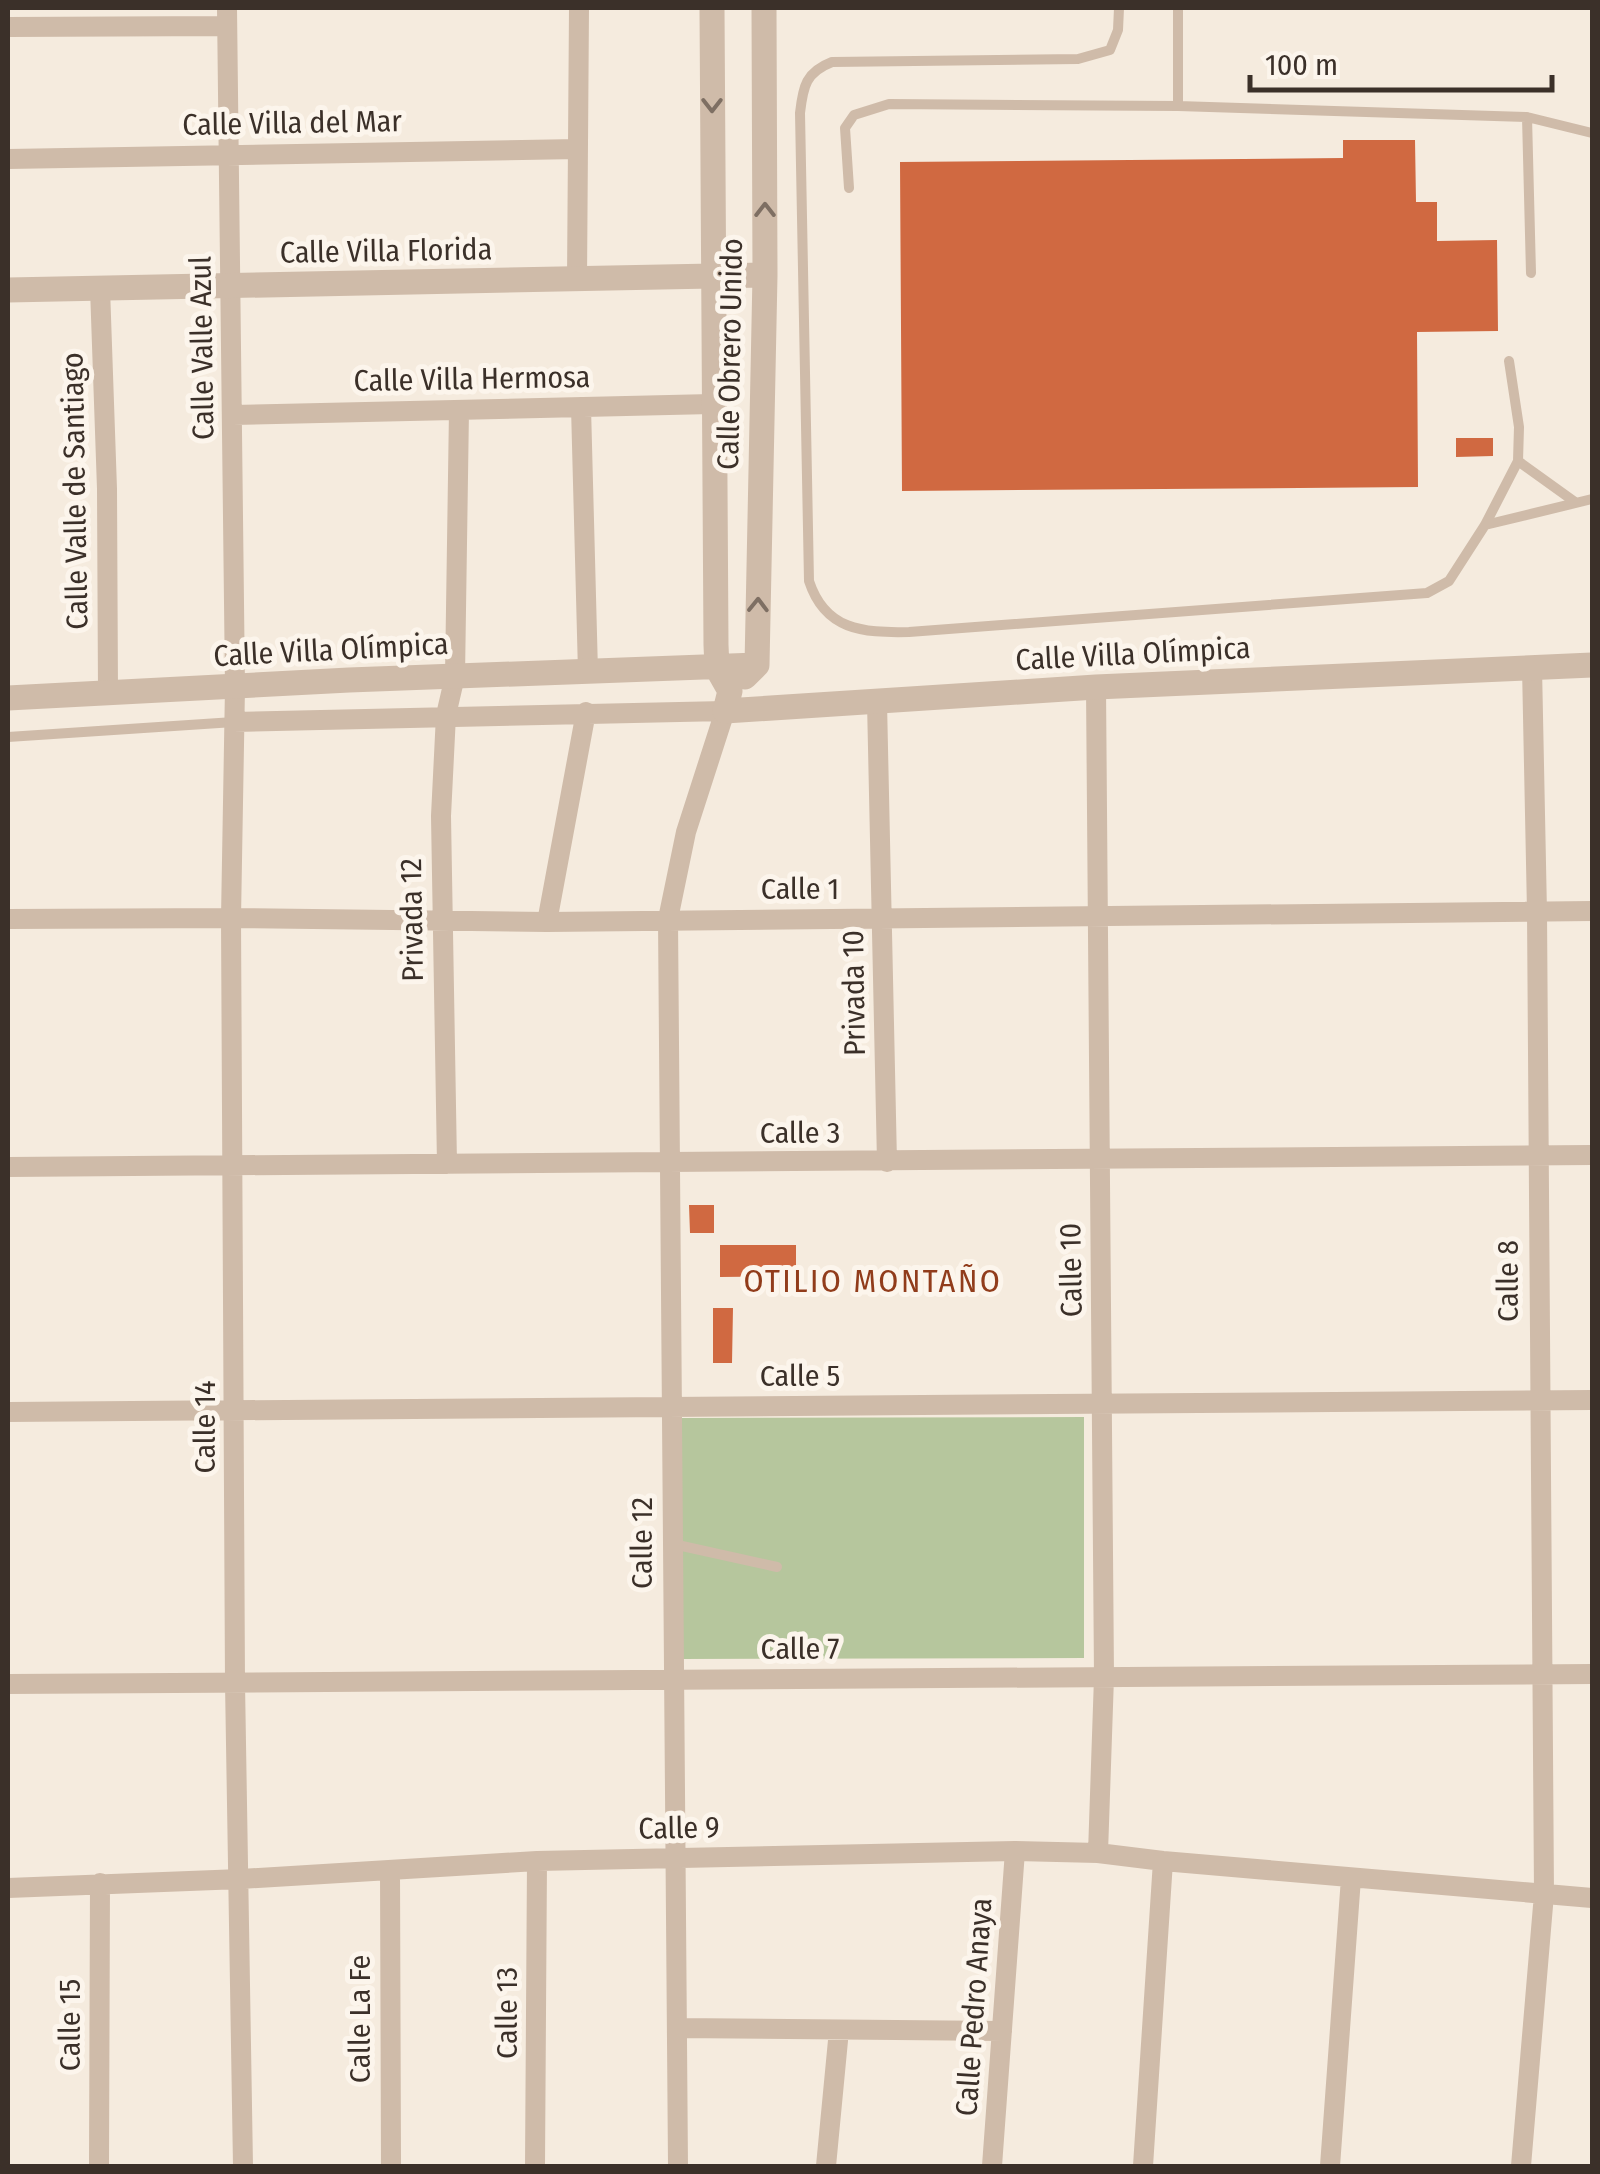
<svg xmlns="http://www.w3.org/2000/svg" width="1600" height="2174" viewBox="0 0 1600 2174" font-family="'Fira Sans Condensed',sans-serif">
	<rect width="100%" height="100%" fill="#f5ebde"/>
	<!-- green -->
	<path fill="#b6c69d" d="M1084,1417V1658L680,1659V1418Z"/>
	<!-- building -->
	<path fill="#d06941" d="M1343,140H1415L1416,202H1437V241L1497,240L1498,331L1417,332L1418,487L902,491L900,162L1343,158Z
		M1456,438H1493V456L1456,457Z
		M689,1205H714V1233H690Z
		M720,1245H796V1276L720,1277Z
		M713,1308H733L732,1363H713Z"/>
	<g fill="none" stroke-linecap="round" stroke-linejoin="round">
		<!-- service -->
		<path stroke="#cfbba9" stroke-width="10" d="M1119,8L1118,30L1110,50L1078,59L832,62C806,72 803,86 800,113L809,581C825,630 862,633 909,632L1427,593L1449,581L1485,525L1518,461L1519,427L1509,361
			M1178,106V8
			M1527,117L1531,273
			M849,188L845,128L854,115L889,104L1178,106L1527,117L1592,133
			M1518,461L1575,502
			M1485,525L1592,499
			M8,737L234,722
			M673,1544L777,1567"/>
		<!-- minor -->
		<path stroke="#cfbba9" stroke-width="20" d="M227,8L235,687L231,918L235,1683L243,2166
			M8,27L227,26
			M8,159L578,149
			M577,280L579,8
			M100,288L107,489L108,692
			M581,407L588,672
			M233,415L712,404
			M1096,687L1104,1677L1098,1853
			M877,702L887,1162
			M234,722L725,711L686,832L668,919L678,2166
			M8,919L231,918L547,922L1592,911
			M547,922L586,712
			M447,1164L441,816L446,715L455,676L459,410
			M8,1167L1592,1155
			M8,1412L1592,1400
			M8,1684L1592,1674
			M390,1871L391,2166
			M8,1888L241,1879L537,1861L1015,1851L1098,1853L1163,1861L1592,1898
			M677,2028L1002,2031
			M99,2166L100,1883
			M535,2166L537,1861
			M826,2166L839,2030
			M992,2166L1015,1851
			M1143,2166L1163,1861
			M1330,2166L1351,1878
			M1521,2166L1544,1894L1537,912L1532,667"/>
		<!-- tertiary -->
		<path stroke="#cfbba9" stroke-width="25" d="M712,8L716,645L717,668L730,691L725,711L1096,687L1592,665
			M8,290L765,275
			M745,677L757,665L765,275L764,8
			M8,698L349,680L757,665"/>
	</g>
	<!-- one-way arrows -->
	<defs><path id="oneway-chevron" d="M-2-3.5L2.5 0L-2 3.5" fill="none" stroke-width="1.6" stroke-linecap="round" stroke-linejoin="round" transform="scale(2.5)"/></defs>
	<g stroke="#7e6f63">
		<use href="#oneway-chevron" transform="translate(712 105) rotate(90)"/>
		<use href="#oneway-chevron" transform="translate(765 210) rotate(-90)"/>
		<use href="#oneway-chevron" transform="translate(758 605) rotate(-89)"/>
	</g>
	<g text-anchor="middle" stroke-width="10" stroke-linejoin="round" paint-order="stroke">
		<!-- street labels -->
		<g font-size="30" fill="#3b3029" stroke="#fcf5ec">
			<text transform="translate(292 123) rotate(-1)" y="10">Calle Villa del Mar</text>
			<text transform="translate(386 251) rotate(-1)" y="10">Calle Villa Florida</text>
			<text transform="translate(202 348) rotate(-91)" y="10">Calle Valle Azul</text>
			<text transform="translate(730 354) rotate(-89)" y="10">Calle Obrero Unido</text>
			<text transform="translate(472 379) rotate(-1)" y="10">Calle Villa Hermosa</text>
			<text transform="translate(75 491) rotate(-91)" y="10">Calle Valle de Santiago</text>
			<text transform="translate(331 650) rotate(-3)" y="10">Calle Villa Olímpica</text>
			<text transform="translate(1133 654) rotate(-3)" y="10">Calle Villa Olímpica</text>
			<text x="800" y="899">Calle 1</text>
			<text transform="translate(412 920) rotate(-91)" y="10">Privada 12</text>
			<text transform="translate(854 993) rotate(-91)" y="10">Privada 10</text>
			<text x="800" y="1143">Calle 3</text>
			<text transform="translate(1071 1270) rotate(-91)" y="10">Calle 10</text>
			<text transform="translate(1508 1281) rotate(-90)" y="10">Calle 8</text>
			<text x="800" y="1386">Calle 5</text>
			<text transform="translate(205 1427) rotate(-90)" y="10">Calle 14</text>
			<text transform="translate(642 1543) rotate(-90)" y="10">Calle 12</text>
			<text x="800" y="1659">Calle 7</text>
			<text transform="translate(679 1828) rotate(-1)" y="10">Calle 9</text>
			<text transform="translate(974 2007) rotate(-86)" y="10">Calle Pedro Anaya</text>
			<text transform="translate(507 2013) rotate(-90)" y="10">Calle 13</text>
			<text transform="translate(360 2019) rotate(-90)" y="10">Calle La Fe</text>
			<text transform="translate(70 2025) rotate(-90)" y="10">Calle 15</text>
		</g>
		<!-- neighbourhood labels -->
		<g font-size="32" letter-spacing="2.5" fill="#913c1b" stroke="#fcf5ec">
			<text x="873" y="1292">OTILIO MONTAÑO</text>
		</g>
	</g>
	<!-- border -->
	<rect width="1600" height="2174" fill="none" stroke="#3b3029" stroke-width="20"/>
	<!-- scale -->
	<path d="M1250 75v15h302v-15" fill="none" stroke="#3b3029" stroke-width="5"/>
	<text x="1265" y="75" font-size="30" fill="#3b3029" stroke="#fcf5ec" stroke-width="8" paint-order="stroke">100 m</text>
</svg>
